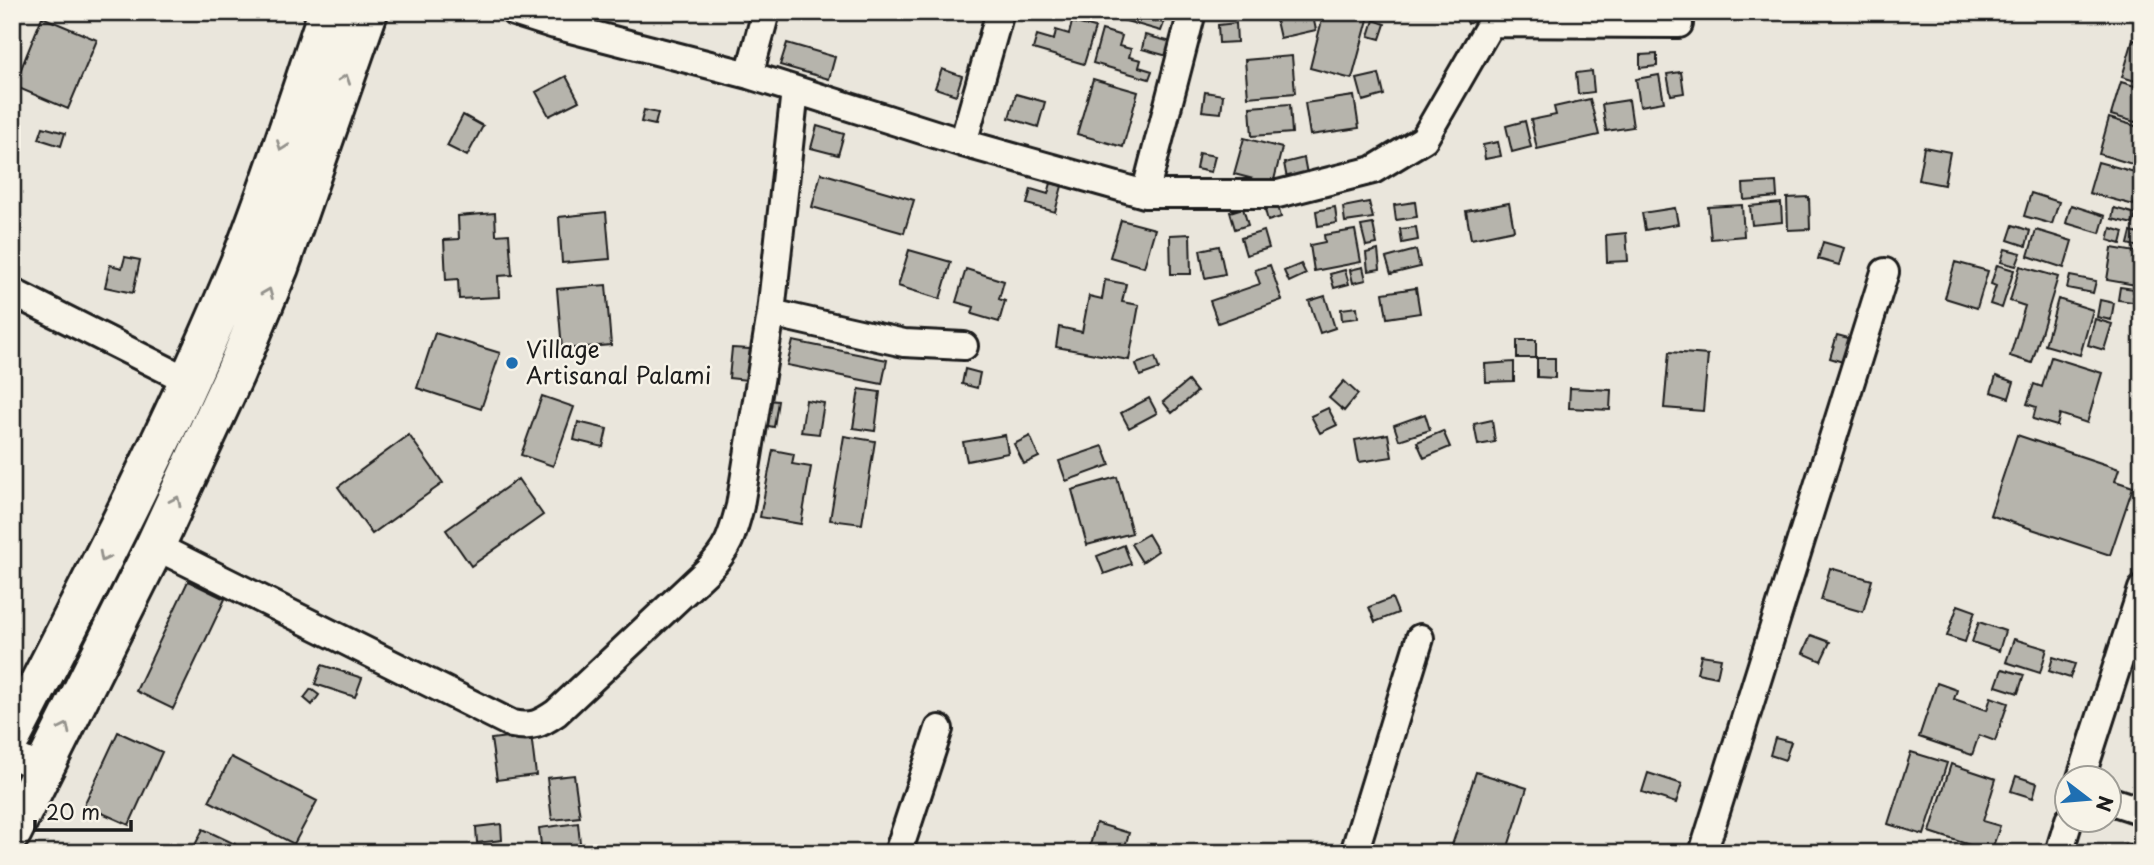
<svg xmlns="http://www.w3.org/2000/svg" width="2154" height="865" viewBox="0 0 2154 865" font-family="'Playpen Sans',sans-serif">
	<rect width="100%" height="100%" fill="#eae6dc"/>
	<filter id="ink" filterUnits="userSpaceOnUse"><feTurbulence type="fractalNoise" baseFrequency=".0143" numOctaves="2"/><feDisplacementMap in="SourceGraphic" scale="14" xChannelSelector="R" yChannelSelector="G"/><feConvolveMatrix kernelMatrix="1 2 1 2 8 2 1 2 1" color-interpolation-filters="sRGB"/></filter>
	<g filter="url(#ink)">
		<!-- building -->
		<path fill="#b6b4ac" stroke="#1c1c1c" stroke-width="2" d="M1106,12H1155L1153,20L1164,23L1161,31L1105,15Z
			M1274,12H1312L1316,30L1280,38Z
			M1324,12H1370L1352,79L1310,68Z
			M1463,12H1482L1484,16L1468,24Z
			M42,17L97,40L68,109L14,86Z
			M1374,20L1385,24L1380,39L1369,36Z
			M1072,22L1095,28L1084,64L1033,49L1037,35L1054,40L1056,30L1069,34Z
			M1236,23L1237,42L1219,43L1218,25Z
			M1102,30L1122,36L1119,46L1131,49L1129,57L1141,60L1139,67L1152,71L1149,79L1093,63Z
			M1145,35L1175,43L1171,57L1142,49Z
			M2133,40L2142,42V83L2122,77Z
			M787,43L835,57L829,79L780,65Z
			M1657,54V66L1640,68V55Z
			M1292,56L1295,93L1248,97L1245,60Z
			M942,69L962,76L956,95L935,88Z
			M1592,71L1594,92L1578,94L1576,73Z
			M1681,72L1684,93L1671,95L1667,74Z
			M1379,74L1384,95L1363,101L1357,79Z
			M1659,75L1664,102L1640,106L1636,79Z
			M566,76L579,101L549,116L536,92Z
			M1093,79L1138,92L1123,147L1077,134Z
			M2121,82L2142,88V124L2111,115Z
			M1205,92L1223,95L1221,113L1202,111Z
			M1016,94L1045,102L1038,127L1009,118Z
			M1354,96L1359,128L1310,135L1305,103Z
			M1590,99L1599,135L1537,149L1531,120L1556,115L1554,107Z
			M1629,100L1633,127L1606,131L1602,104Z
			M1290,104L1292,133L1252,136L1250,107Z
			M644,110L658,113L655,125L641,122Z
			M463,115L483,126L467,156L447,146Z
			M2109,118L2142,128V167L2099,154Z
			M1525,121L1531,147L1512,152L1506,126Z
			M817,126L844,134L838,155L811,148Z
			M43,127L65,133L61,146L39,139Z
			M1244,138L1282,148L1273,184L1234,174Z
			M1498,142L1501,156L1485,159L1483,145Z
			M1924,147L1950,152L1944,185L1918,180Z
			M1199,153L1215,156L1211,172L1196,169Z
			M1304,158L1307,174L1287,179L1284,163Z
			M2098,162L2142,174L2134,205L2089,193Z
			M821,173L914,200L904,233L812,207Z
			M1776,182L1777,197L1744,200L1743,184Z
			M1051,183L1062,186L1055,212L1027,204L1031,189L1048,194Z
			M2031,193L2059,202L2052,224L2024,216Z
			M1809,197L1810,229L1788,230L1787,198Z
			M1277,202L1281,217L1268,221L1264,206Z
			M1369,202L1373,218L1345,222L1343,207Z
			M1415,202L1417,217L1396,220L1394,205Z
			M1509,203L1514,230L1471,239L1466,211Z
			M1781,203L1782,222L1752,225L1750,206Z
			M1742,205L1744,236L1711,239L1708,207Z
			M2071,205L2105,216L2100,233L2066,223Z
			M1335,207L1337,223L1318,226L1316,211Z
			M1243,208L1248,225L1235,229L1230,212Z
			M1675,208L1678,224L1645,230L1642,213Z
			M2114,208L2136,214L2133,224L2112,219Z
			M606,212L610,259L562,263L559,217Z
			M495,213L496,235L509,234L512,275L498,276L499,297L459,299L458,279L446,280L444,240L459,239L458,216Z
			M1121,220L1155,229L1144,267L1110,257Z
			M1373,224L1377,244L1366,246L1361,226Z
			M2013,225L2030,231L2026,246L2008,240Z
			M1416,227L1418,240L1402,243L1400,229Z
			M2111,228L2124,232L2121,244L2108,240Z
			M1355,230L1361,262L1314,271L1310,245L1325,242L1324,235Z
			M2036,230L2072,241L2064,268L2028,256Z
			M1264,231L1269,248L1246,255L1241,238Z
			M2131,232L2142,235V248L2128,244Z
			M1626,233L1628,261L1607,262L1606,235Z
			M1190,234L1191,274H1171L1170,235Z
			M1823,242L1844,248L1839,265L1818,259Z
			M1219,246L1225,274L1205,278L1200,250Z
			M2112,248L2142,253V286L2107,280Z
			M2005,249L2021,253L2016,266L2001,262Z
			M909,250L951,262L940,299L898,286Z
			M1378,250L1380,269L1368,271L1366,253Z
			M1416,250L1420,267L1391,274L1386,258Z
			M125,257L140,260L133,293L105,287L110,265L122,268Z
			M1955,262L1988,271L1977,308L1945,298Z
			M1301,264L1306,274L1289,282L1284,271Z
			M1270,265L1282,300L1218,323L1210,301L1260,284L1255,270Z
			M1997,265L2014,270L2002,308L1990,304L1996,286L1991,284Z
			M2020,266L2058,277L2032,363L2010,356L2025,306L2010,301Z
			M1363,267L1366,280L1353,283L1350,270Z
			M966,269L1004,281L999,299L1005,301L999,322L972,314L974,307L956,302Z
			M1345,270L1349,284L1334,288L1330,274Z
			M2070,276L2096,281L2093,293L2067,288Z
			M1105,280L1126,284L1122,302L1139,305L1129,360L1056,347L1059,327L1082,332L1089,296L1102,299Z
			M606,285L611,345L562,349L557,289Z
			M2120,287L2142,290L2140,303L2118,300Z
			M1416,288L1420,313L1387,318L1383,293Z
			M1325,296L1335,328L1320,333L1309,301Z
			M2058,299L2093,310L2080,355L2045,345Z
			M2100,300L2114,303L2111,320L2097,317Z
			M1357,307L1358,318L1342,320L1341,309Z
			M2095,319L2112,324L2104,350L2088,345Z
			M435,333L500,353L481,409L417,388Z
			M1837,335L1856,340L1849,364L1830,358Z
			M1517,340H1536V358H1517Z
			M793,341L887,360L882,384L787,365Z
			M732,348L750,349L747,380L729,378Z
			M1669,352L1708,355L1703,411L1664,408Z
			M1155,357L1159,369L1140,376L1136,364Z
			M2051,357L2102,373L2087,423L2060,414L2057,426L2033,419L2036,407L2027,404L2034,384L2042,387Z
			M1537,358H1555V378L1537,377Z
			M1514,362V381L1486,382L1485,364Z
			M965,369L980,373L977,388L962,384Z
			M1996,376L2014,382L2009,398L1991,392Z
			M1188,381L1197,392L1172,413L1163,402Z
			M1344,381L1358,394L1344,411L1329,398Z
			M1570,388L1611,390L1610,410L1569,408Z
			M859,389L880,392L875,431L853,428Z
			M542,396L574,407L553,466L521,455Z
			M1149,398L1157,413L1129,428L1121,413Z
			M767,400L778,401L774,427L763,425Z
			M806,400L824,403L819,434L801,432Z
			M1328,408L1337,425L1320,433L1311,416Z
			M1425,414L1430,430L1399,440L1394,425Z
			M1492,420L1495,442L1478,445L1474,424Z
			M578,422L607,429L603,447L574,440Z
			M1443,431L1450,447L1424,458L1417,442Z
			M1388,434L1392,457L1359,462L1355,440Z
			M409,435L443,483L372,534L338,487Z
			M1005,435L1008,453L967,461L963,442Z
			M2017,435L2119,469L2115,481L2133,487L2110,555L1990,515Z
			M844,436L875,441L862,524L830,520Z
			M1030,436L1039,457L1024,464L1014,444Z
			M1103,446L1110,465L1066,481L1059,461Z
			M773,450L794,454L792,464L811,467L801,524L760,517Z
			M1117,477L1132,533L1087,545L1072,490Z
			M518,479L543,515L471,566L446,530Z
			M1148,534L1158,551L1142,562L1131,544Z
			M1124,545L1131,564L1104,574L1097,556Z
			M1830,568L1872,580L1863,612L1821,600Z
			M188,581L225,599L173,709L136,691Z
			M1392,598L1398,613L1375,622L1369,607Z
			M1958,605L1975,611L1965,642L1947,636Z
			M1979,622L2005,631L1999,651L1972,642Z
			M1811,635L1830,642L1821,661L1803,653Z
			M2014,639L2047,649L2040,673L2006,662Z
			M1701,655L1721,658L1717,677L1697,673Z
			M2053,657L2075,664L2070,678L2049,671Z
			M322,665L362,678L355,697L315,684Z
			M2002,669L2024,675L2018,693L1996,686Z
			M1937,683L1957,690L1954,699L1987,710L1991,697L2008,703L1995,741L1979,735L1972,755L1919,737Z
			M311,689L319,695L312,705L304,698Z
			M118,732L162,752L129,825L84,805Z
			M531,734L536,775L497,780L491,739Z
			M1775,738L1791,742L1785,760L1770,755Z
			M1911,752L1947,763L1924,835L1888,824Z
			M231,757L317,801L294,844L209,801Z
			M1951,764L1996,779L1983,821L2000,826L1991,852L1930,832Z
			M1476,772L1527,788L1506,853H1466L1451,848Z
			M1648,773L1682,784L1676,803L1642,792Z
			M574,775L580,817L552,820L547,778Z
			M2016,776L2037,783L2033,798L2011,791Z
			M578,823L581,853H542L539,828Z
			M1096,823L1129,833L1123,853H1088Z
			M501,824L502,840L477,843L476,827Z
			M203,829L235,844L231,853H200L193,849Z
			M2125,843L2142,849V853H2122Z"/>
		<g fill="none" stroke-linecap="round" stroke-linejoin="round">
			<!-- street casing -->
			<g stroke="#1c1c1c" stroke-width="32">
				<path id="street" d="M514,12L555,25L749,75L963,143L1145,194H1278L1373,170L1424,139L1491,23L1494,12
					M1491,23L1679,24
					M749,75L766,12
					M963,143L1000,12
					M1145,194L1192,12
					M12,292L189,381
					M771,313L904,343L964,346
					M155,546L512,724C532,728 540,724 556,713L707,571C729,548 732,536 740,506L771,313L795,90
					M12,755L45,770
					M2081,778L2142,589
					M2108,800L2142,811
					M898,853L939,729
					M1354,853L1420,638
					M1703,853L1885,272
					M2059,853L2069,820"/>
			</g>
			<!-- highway casing -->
			<g stroke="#1c1c1c" stroke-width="44">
				<path id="highway" d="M12,736C93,579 175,422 242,258C274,178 300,94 328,12
					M12,832L155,546L235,373L279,267L368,12"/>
			</g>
			<!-- street -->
			<use href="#street" stroke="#f7f3e8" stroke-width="26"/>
			<!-- highway -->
			<use href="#highway" stroke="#f7f3e8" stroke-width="38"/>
		</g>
		<!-- one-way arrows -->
		<defs><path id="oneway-chevron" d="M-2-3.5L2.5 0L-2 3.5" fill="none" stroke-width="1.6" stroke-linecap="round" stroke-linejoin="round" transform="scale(1.75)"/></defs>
		<g stroke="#94928c">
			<use href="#oneway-chevron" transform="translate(345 79) rotate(-71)"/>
			<use href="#oneway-chevron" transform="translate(282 146) rotate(110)"/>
			<use href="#oneway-chevron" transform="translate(268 293) rotate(-68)"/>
			<use href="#oneway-chevron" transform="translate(176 501) rotate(-65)"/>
			<use href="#oneway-chevron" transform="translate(104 557) rotate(117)"/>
			<use href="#oneway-chevron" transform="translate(65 728) rotate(-64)"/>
		</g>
	</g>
	<!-- markers -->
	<circle fill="#1f6fb2" stroke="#f7f3e8" stroke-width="2.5" cx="512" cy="363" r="7"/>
	<g text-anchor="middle" stroke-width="5" stroke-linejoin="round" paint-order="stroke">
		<!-- poi labels -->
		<g font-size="23" fill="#1c1c1c" stroke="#f7f3e8" text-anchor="start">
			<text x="526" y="358">Village<tspan x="526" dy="26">Artisanal Palami</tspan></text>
		</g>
	</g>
	<!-- margin -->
	<rect width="2154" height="865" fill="none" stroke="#f7f3e8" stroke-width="42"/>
	<rect x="21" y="21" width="2112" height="823" fill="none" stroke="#1c1c1c" stroke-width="2.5" filter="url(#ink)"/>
	<!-- north arrow -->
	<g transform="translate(2088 799) rotate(106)"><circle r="33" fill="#f7f3e8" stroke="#9f9d96" stroke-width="2"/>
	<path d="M0-5L12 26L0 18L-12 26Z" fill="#1f6fb2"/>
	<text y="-10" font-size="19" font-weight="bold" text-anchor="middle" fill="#1c1c1c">N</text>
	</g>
	<!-- scale -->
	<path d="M35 820v10h96v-10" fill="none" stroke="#1c1c1c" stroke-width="3.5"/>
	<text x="46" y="820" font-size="21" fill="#1c1c1c" stroke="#f7f3e8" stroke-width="5" paint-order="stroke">20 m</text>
</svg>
